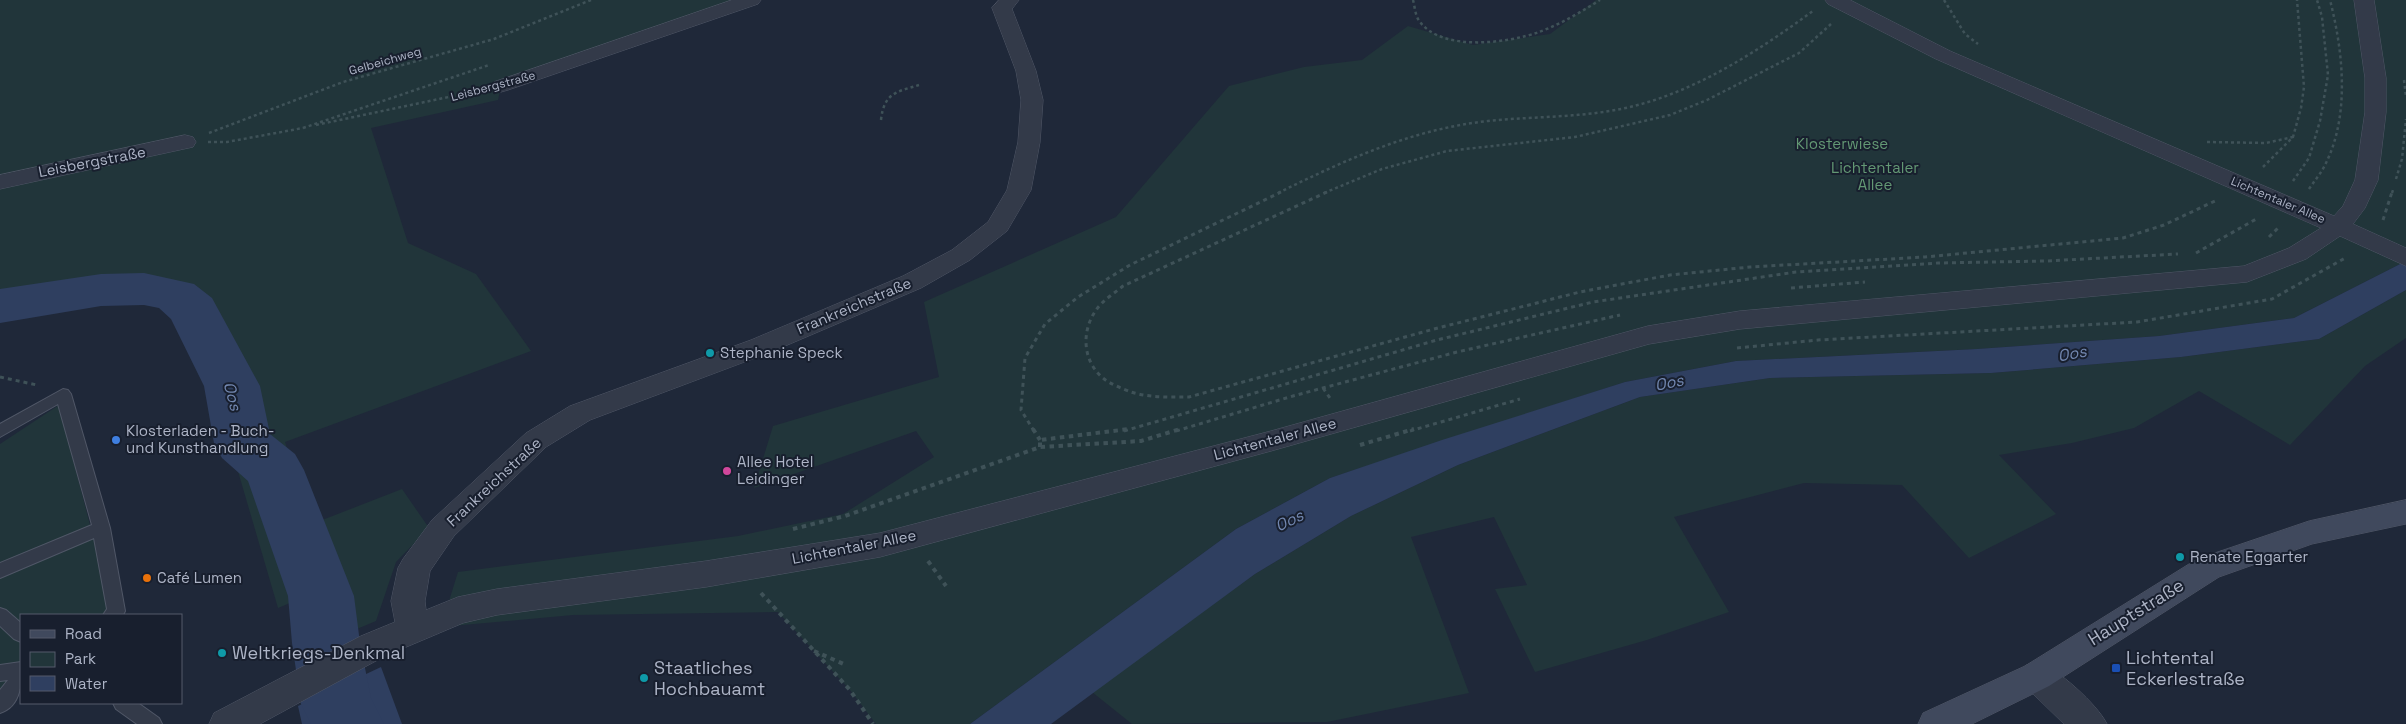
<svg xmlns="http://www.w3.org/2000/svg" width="2406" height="724" viewBox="0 0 2406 724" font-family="'Space Grotesk',sans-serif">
	<rect width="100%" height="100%" fill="#1f2839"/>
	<!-- green -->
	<path fill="#21353a" d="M0,0H751L501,86L498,100L371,128L408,243L476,274L531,351L285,442L312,524L402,489L429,528L396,562L376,621L352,631L333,585L278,608L213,386L191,326L169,302L133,294L54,301L0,313Z
		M1596,0H2406V261L2294,318L2159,336L1977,349L1736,361L1625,382L1330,478L1236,529L970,724H876L850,690L778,612L573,615L441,627L458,572L738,536L843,514L934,457L916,431L754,488L773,426L939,377L924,302L1116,217L1229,86L1304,67L1362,60L1408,26L1473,45L1550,34Z
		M2406,290V338L2365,366L2290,445L2199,391L2134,428L2072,443L1999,455L2056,514L1969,558L1902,485L1804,483L1674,517L1729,612L1647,640L1535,672L1495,589L1527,585L1494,517L1411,537L1469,693L1327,722L1132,724L1092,692L1255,574L1351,516L1458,465L1640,397L1770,378L1991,373L2181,357L2319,339Z
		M59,405L113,614L21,615V677L0,705V444Z"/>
	<!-- water -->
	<path fill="#2f3f60" d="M2406,261V290L2319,339L2181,357L1991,373L1770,378L1640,397L1458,465L1351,516L1255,574L1051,724H970L1236,529L1330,478L1442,440L1625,382L1736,361L1977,349L2159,336L2294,318Z
		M381,667L402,724H302L298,706Z"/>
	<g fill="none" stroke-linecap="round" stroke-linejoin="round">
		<!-- river -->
		<path fill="#2f3f60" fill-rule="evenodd" d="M144,273L194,284L212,298L260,386L270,434L295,454L304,470L354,596L360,643L371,698L384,724H311L301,704L292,643L288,596L248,481L222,458L214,443L204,386L171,319L159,308L144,305L101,306L0,323V289L101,274Z"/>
		<!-- service casing -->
		<g stroke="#505767" stroke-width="2">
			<path id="service" d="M63,389L68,390L71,394L110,528L125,611L123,615H103L107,609L94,538L0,578V563L92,525L58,404L0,437V424Z
				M0,608L6,610L21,623V642L14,639L0,626Z
				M21,662C22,681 22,706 0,713V690L8,680L0,681V665Z
				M113,703H138L159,718L162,724H137L116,709Z"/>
		</g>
		<!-- minor casing -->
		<g stroke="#505767" stroke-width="1">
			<path id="minor" d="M732,0H761L758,4L508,90L501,92L494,90L490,86L494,82Z
				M999,0H1019L1012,9L1036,71L1043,100L1040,142L1031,190L1007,231L970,260L921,288L771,352L590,420L546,447L454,536L430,571L425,601L426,610L458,597L497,589L706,561L880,533L1271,431L1648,326L1740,311L2244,266L2289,248L2321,228L1936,59L1828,4L1825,0H1850L1950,51L2334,216L2343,206L2355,180L2365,112V78L2354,0H2374L2386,78V112L2378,180L2365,208L2353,224L2406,248V266L2340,236L2306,259L2247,282L1740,329L1649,344L1271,451L880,557L706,587L497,615L463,623L385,656L260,724H209L214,713L361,636L395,622L391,601L398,568L403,559L432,520L526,433L570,406L751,340L903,276L952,250L988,222L1007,190L1018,142L1021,100L1016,71L992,8Z
				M185,135L193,137L196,142L193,147L0,189V175Z
				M2037,661C2058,669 2097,704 2107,724H2064L2025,686L2020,676L2025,666Z"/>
		</g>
		<!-- secondary casing -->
		<g stroke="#505767" stroke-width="1">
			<path id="secondary" d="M2406,500V524L2312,544L2219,577L2049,686L1972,724H1918L1923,713L2025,666L2197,559L2309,521Z"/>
		</g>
		<!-- path-far2 -->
		<path stroke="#3f5258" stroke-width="2.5" stroke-dasharray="3 3" stroke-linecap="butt" d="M1413,0C1415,7 1415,16 1420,22C1443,52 1508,43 1539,32C1561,24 1581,12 1600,0
			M1944,0L1965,34L1978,44
			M2404,80L2406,97
			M881,120C884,93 896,92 919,85
			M316,125L477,91
			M303,128L489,65
			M209,133L343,82L494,39L591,0
			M208,142H227L303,128
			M2207,142L2266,143L2293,137
			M2263,167L2293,137L2301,108L2304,87L2297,0
			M2396,179L2402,159L2406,119
			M2293,181L2309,158L2320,121L2328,75L2322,17L2317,0
			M2309,189C2315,180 2322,172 2326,163C2350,114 2343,51 2330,0
			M1278,193C1345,160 1413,129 1488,121C1536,116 1583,118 1630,107C1697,91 1758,51 1813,11
			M1324,193L1382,169L1447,151L1575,137L1670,115L1707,100L1799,53L1831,24
			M2392,193L2393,190"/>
		<!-- path-far1 -->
		<path stroke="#3f5258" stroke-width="3" stroke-dasharray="4 4" stroke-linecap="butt" d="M1327,192L1123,286C1116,292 1108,297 1102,303C1081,324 1080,359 1103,378C1110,384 1123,389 1131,392C1150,398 1170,397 1189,397L1434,329L1580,292L1670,275L1750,267L1925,257L2123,238L2164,225L2217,200
			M2383,220L2392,192
			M2269,237L2279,227
			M2196,253L2258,218
			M1791,288L1865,282
			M1737,348L1818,340L2137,322L2272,299L2347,257
			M0,377L37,385
			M1323,388L1330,398
			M1034,431L1021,410L1025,358L1045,324L1078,297L1130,265L1281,192
			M1124,431L1437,340L1593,302L1796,272L1938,263L2046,261L2178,254
			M1176,431L1293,396L1457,352L1620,315
			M1410,431L1520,399"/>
		<!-- path -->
		<path stroke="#3f5258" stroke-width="4" stroke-dasharray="4.5 4.5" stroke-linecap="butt" d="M1033,429L1040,440
			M1360,445L1414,429
			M1040,447V440L1129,429
			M793,529L845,516L1040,447L1141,441L1180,429
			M928,561L946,586
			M761,593L850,690L873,724
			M814,651L846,665"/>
		<!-- service -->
		<use href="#service" fill="#333a49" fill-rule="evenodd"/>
		<!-- minor -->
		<use href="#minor" fill="#333a49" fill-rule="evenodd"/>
		<!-- secondary -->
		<use href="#secondary" fill="#40495d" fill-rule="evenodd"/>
	</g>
	<!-- markers -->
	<g fill="#0f9aa8" stroke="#181f2e" stroke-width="2">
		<circle cx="710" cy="353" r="5"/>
		<circle cx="2180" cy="557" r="5"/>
		<circle cx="222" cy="653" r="5"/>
		<circle cx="644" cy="678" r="5"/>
	</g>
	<circle fill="#3f7fe0" stroke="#181f2e" stroke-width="2" cx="116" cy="440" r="5"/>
	<circle fill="#d1479c" stroke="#181f2e" stroke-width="2" cx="727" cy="471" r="5"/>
	<circle fill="#e8710a" stroke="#181f2e" stroke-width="2" cx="147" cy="578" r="5"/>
	<rect fill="#1a4fb4" stroke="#181f2e" stroke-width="2" x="2111" y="663" width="10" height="10" rx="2.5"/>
	<g text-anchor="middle" stroke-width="4" stroke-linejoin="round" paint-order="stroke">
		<!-- far-street labels -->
		<g font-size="12" fill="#adb4c6" stroke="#181f2e">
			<text transform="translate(385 61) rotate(-16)" y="4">Gelbeichweg</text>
			<text transform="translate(493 86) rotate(-15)" y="4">Leisbergstraße</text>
			<text transform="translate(2278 200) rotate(23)" y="4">Lichtentaler Allee</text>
		</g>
		<!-- park labels -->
		<g font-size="15" fill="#639874" stroke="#181f2e">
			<text x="1842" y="149">Klosterwiese</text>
			<text x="1875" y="173">Lichtentaler<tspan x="1875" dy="17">Allee</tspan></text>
		</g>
		<!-- street labels -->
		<g font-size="15" fill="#adb4c6" stroke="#181f2e">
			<text transform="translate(92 162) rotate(-11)" y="5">Leisbergstraße</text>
			<text transform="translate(854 306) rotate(-23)" y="5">Frankreichstraße</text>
			<text transform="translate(1275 439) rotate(-15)" y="5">Lichtentaler Allee</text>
			<text transform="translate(494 482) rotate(-43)" y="5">Frankreichstraße</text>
			<text transform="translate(854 547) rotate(-11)" y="5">Lichtentaler Allee</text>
		</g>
		<!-- poi labels -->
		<g font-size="15" fill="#adb4c6" stroke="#181f2e" text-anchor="start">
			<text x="720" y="358">Stephanie Speck</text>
			<text x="126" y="436">Klosterladen - Buch-<tspan x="126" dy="17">und Kunsthandlung</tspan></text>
			<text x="737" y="467">Allee Hotel<tspan x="737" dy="17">Leidinger</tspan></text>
			<text x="2190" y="562">Renate Eggarter</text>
			<text x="157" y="583">Café Lumen</text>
		</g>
		<!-- water labels -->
		<g font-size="16" font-style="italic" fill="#7388b1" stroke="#181f2e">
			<text transform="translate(2072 353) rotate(-10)" y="6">Oos</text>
			<text transform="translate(1669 382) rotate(-11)" y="6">Oos</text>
			<text transform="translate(233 396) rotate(75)" y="6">Oos</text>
			<text transform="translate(1289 520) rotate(-26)" y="6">Oos</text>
		</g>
		<!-- near-street labels -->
		<g font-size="18" fill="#adb4c6" stroke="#181f2e">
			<text transform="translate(2136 612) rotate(-32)" y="6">Hauptstraße</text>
		</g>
		<!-- near-poi labels -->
		<g font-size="18" fill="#adb4c6" stroke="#181f2e" text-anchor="start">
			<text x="232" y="659">Weltkriegs-Denkmal</text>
			<text x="2126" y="664">Lichtental<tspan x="2126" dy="21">Eckerlestraße</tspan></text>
			<text x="654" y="674">Staatliches<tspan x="654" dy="21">Hochbauamt</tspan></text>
		</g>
	</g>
	<!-- legend -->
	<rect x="20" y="614" width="162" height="90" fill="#181f2e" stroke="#545b6b"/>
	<rect x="30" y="630" width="25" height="8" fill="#40495d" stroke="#545b6b"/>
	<text x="65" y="639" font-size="15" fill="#adb4c6">Road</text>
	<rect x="30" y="652" width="25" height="15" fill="#21353a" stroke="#545b6b"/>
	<text x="65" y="664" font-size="15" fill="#adb4c6">Park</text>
	<rect x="30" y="676" width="25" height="15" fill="#2f3f60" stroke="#545b6b"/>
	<text x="65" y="689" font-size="15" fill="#adb4c6">Water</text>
</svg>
